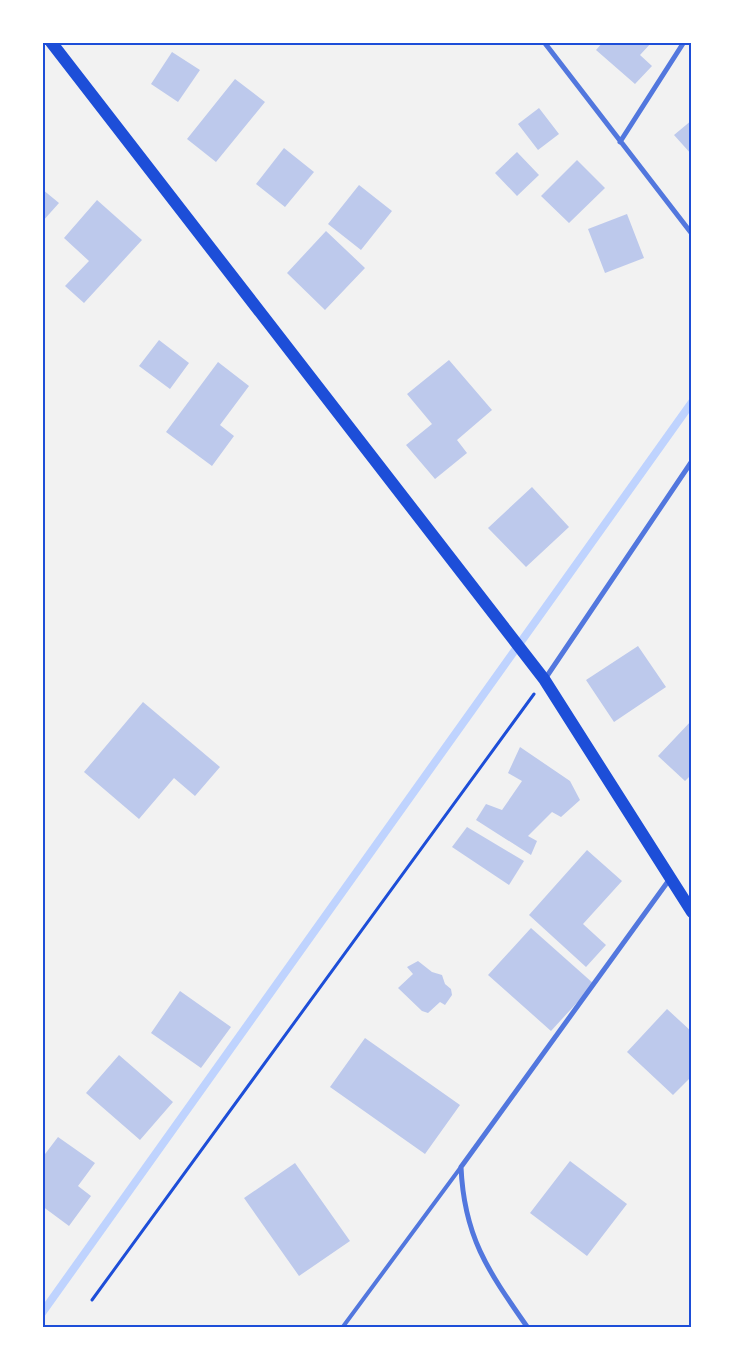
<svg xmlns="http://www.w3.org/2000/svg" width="734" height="1370" viewBox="0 0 734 1370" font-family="Raleway,sans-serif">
	<rect width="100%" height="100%" fill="#f2f2f2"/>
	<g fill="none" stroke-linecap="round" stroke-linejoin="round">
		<!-- stream -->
		<path stroke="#bfd3fe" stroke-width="8" d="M42,1313L692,402"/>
	</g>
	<!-- building -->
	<path fill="#bdc9ec" d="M603,42H652L640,55L652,66L635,84L596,50Z
		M172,52L200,70L178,102L151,84Z
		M235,79L265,102L216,162L187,139Z
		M539,108L559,134L538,150L518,124Z
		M692,120V155L674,135Z
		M284,148L314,172L285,207L256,184Z
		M517,152L539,175L517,196L495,173Z
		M577,160L605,188L569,223L541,196Z
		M359,185L392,211L361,250L328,224Z
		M42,189L59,203L42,222Z
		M97,200L142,240L84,303L65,286L89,261L64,238Z
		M627,214L644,258L605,273L588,229Z
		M326,231L365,268L325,310L287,273Z
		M159,340L189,363L170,389L139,366Z
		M449,360L492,410L457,440L467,453L435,479L406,445L432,424L407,394Z
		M218,362L249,386L220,425L234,436L212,466L166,432Z
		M532,487L569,527L526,567L488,528Z
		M638,646L666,687L614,722L586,680Z
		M143,702L220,767L195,796L174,778L139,819L84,772Z
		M692,720V774L685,781L658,756Z
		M520,747L570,781L580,800L561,817L552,812L528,836L537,841L531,855L476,820L486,804L502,810L522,781L508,773Z
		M467,827L524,861L509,885L452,847Z
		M587,850L622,881L583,924L606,945L586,967L529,915Z
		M531,928L594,984L551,1031L488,975Z
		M418,961L432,972L442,975L445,984L451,989L452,995L445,1005L440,1002L428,1013L422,1011L398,988L413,974L407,967Z
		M180,991L231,1027L201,1068L151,1033Z
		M667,1009L692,1032V1076L673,1095L627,1052Z
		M365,1038L460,1105L425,1154L330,1087Z
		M119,1055L173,1102L140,1140L86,1093Z
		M58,1137L95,1163L78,1186L91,1196L69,1226L42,1206V1158Z
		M570,1161L627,1204L587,1256L530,1213Z
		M295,1163L350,1241L299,1276L244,1198Z"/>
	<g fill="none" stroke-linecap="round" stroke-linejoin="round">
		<!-- path -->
		<path stroke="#1d4ed8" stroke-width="3" d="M92,1300L534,694"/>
		<!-- service -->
		<path stroke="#5277de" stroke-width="4" d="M342,1328L461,1167"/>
		<!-- minor -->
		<path stroke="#5277de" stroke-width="5" d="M544,42L692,234
			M620,142L684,42
			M545,679L692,461
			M528,1328C489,1272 464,1238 461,1167L669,880"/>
		<!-- primary -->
		<path stroke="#1d4ed8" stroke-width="12" d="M51,42L544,679L692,912"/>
	</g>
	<!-- border -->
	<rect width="734" height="1370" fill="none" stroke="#ffffff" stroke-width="88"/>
	<rect x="44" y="44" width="646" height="1282" fill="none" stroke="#1d4ed8" stroke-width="2"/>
</svg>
